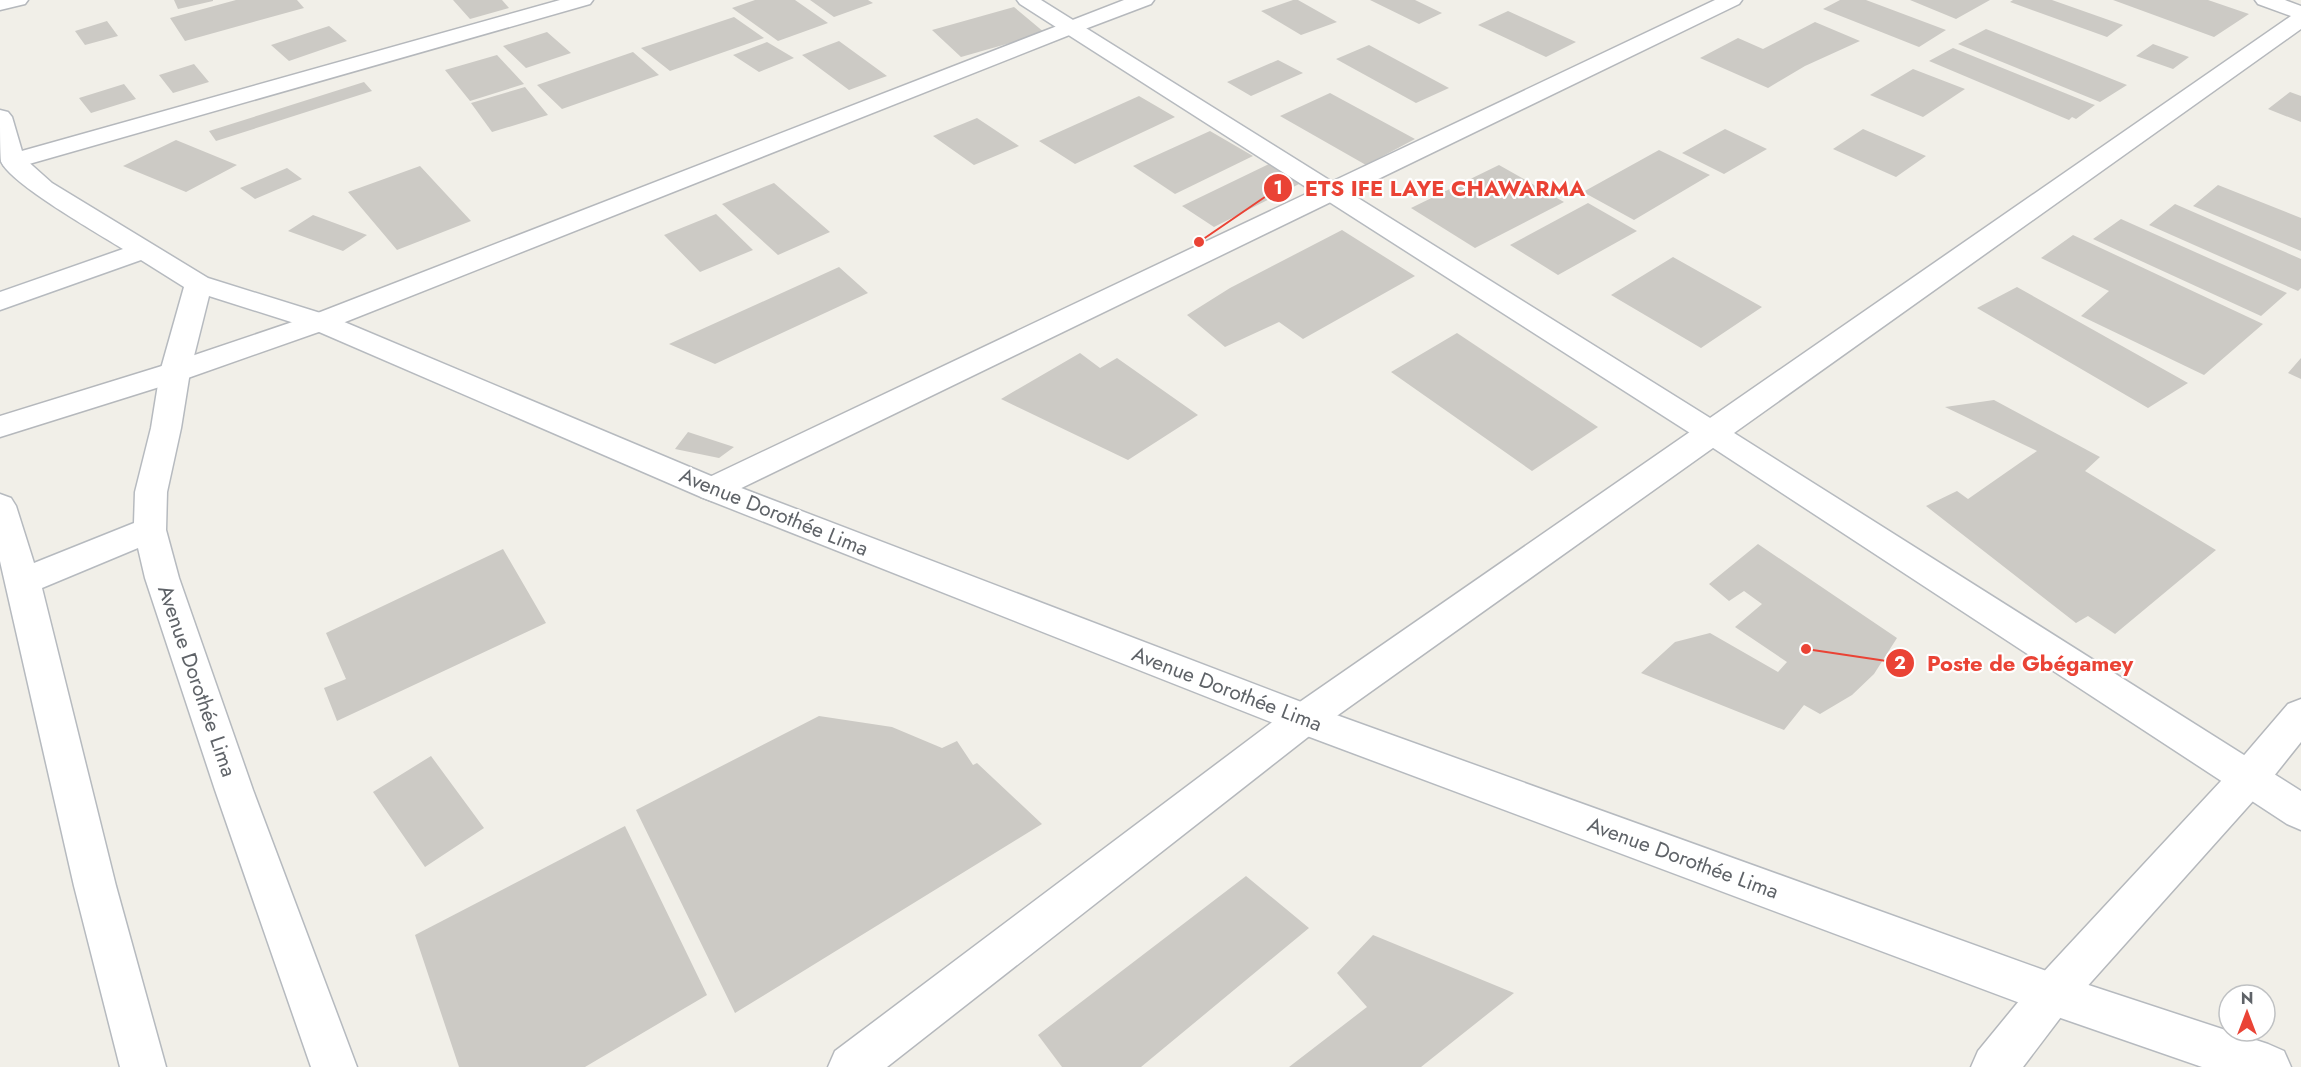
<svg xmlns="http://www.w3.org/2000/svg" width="2301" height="1067" viewBox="0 0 2301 1067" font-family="Jost,sans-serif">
	<rect width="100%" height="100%" fill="#f1efe8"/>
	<!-- building -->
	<path fill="#cccac5" d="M174,0H213V1L178,9Z
		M236,0H297L304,8L185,41L170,18Z
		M453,0H502L509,8L470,19Z
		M755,0H795L828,23L778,41L732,8Z
		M810,0H868L873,3L834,17Z
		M1293,0H1298L1337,22L1301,35L1261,11Z
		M1370,0H1415L1442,13L1419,24Z
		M1840,0H1866L1946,30L1919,47L1823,9Z
		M1910,0H1990L1956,19Z
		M2013,0H2052L2123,25L2107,37L2010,2Z
		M2113,0H2208L2249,14L2214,37Z
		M1014,7L1045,33L961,57L932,30Z
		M1508,11L1576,42L1546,57L1478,25Z
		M734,17L764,38L670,71L641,48Z
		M107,21L118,36L85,45L75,31Z
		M1815,22L1860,41L1805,66L1768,88L1700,58L1738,38L1763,49Z
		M329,26L347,41L289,61L271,45Z
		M1986,29L2127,85L2100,102L1958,44Z
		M547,32L571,53L526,68L503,46Z
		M839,41L887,76L849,90L802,55Z
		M767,42L794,58L759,72L733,55Z
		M2153,44L2189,57L2173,69L2136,56Z
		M1369,45L1449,88L1416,103L1336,59Z
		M1953,48L2092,104L2095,105L2076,119L2072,117L2069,120L1929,61Z
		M633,52L659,75L562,109L537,85Z
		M497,55L524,84L470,101L445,70Z
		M1278,60L1303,73L1251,96L1227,82Z
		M194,64L209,82L173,93L159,75Z
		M1913,69L1965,89L1923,117L1870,95Z
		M364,82L372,91L216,141L209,131Z
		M124,84L136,99L91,113L79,98Z
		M525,87L548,115L492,132L471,103Z
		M2290,92L2301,96V122L2268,109Z
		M1330,93L1415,139L1366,165L1280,116Z
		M1139,96L1175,117L1075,164L1039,141Z
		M977,118L1019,146L974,165L933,136Z
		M1725,129L1767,149L1724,174L1682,153Z
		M1863,129L1926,156L1896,177L1833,149Z
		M1210,131L1253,156L1175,194L1133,166Z
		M176,140L237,165L186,192L123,166Z
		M1659,150L1710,175L1634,220L1583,192Z
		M1269,164L1301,183L1214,227L1182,206Z
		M1499,165L1564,202L1475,248L1411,208Z
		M420,166L471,221L397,250L348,192Z
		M287,168L302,179L255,199L240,188Z
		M774,183L830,232L778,255L722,204Z
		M2218,185L2301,218V251L2193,206Z
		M1588,203L1637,231L1558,275L1510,245Z
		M2175,204L2301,259V288L2298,291L2149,225Z
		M716,214L753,250L700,272L664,235Z
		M313,215L367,235L343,251L288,231Z
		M2121,219L2287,293L2261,316L2093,239Z
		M1342,230L1415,276L1303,339L1279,322L1225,347L1187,315L1230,288Z
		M2073,235L2263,324L2204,375L2081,316L2109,291L2041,258Z
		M1673,257L1762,307L1701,348L1611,295Z
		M839,267L868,293L715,364L669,344Z
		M2017,287L2188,383L2148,408L1977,308Z
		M1457,333L1598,427L1532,471L1391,372Z
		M1080,353L1100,368L1117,358L1198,415L1128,460L1001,399Z
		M2301,358V379L2288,373Z
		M1994,400L2100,457L2085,471L2216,550L2115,634L2088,616L2076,623L1926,506L1957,491L1968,499L2037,451L1945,407Z
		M688,432L734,447L719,458L675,449Z
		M1758,544L1897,638L1874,674L1852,695L1820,714L1804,705L1784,730L1641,673L1675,642L1710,633L1778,672L1787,662L1735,627L1762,604L1744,591L1729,601L1709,584Z
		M503,549L546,623L337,721L324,688L346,679L326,633Z
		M819,716L892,727L942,748L957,741L973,765L977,763L1042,824L735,1013L636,810Z
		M431,756L484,828L425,867L373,792Z
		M625,826L707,995L585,1067H459L415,935Z
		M1246,876L1309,928L1141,1067H1062L1038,1035Z
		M1373,935L1514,993L1421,1067H1289L1367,1007L1337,973Z"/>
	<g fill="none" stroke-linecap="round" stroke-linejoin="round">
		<!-- street casing -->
		<g stroke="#b5b8bc" stroke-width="3">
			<path id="street" d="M0,0H28L25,4L0,10Z
				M560,0H593L590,4L22,166L13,168L4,166L1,161L4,156Z
				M1124,0H1154L1151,4L1077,32L330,328L185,379L0,437V416L165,365L310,316Z
				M1715,0H1742L1739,4L723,497L712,501L701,497L696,489L701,481Z
				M2255,0H2285L2301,6V29L1317,730L887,1067H828L835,1051L1291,708L2291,16L2258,4Z
				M2301,699V742L2262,791L2067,1009L2023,1067H1971L1978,1051L2037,979L2234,767L2288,704Z"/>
		</g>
		<!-- secondary casing -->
		<g stroke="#b6babf" stroke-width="3">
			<path id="secondary" d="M1017,0H1041L1723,426L2301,791V830L2287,824L1701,440L1020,4Z
				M0,110L8,112L12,117L24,158L52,183L208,278L330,316L723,481L1317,708L2052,973L2268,1044L2284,1051L2291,1067H2202L2052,1015L1291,730L701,497L310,328L209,296L190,372L181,428L167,492L166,530L179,578L253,790L357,1067H311L215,790L145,578L138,548L42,588L116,886L166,1067H120L74,886L0,561V494L11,498L16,506L34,563L134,523L135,492L151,428L160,372L184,287L141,260L0,310V292L123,249C99,234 9,183 1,161C0,150 0,123 0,110Z"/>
		</g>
		<!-- street -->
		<use href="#street" fill="#fff" fill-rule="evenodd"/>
		<!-- secondary -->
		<use href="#secondary" fill="#fff" fill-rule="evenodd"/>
	</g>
	<g text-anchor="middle" stroke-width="4.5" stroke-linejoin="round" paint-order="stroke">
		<!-- street labels -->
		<g font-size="21" fill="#5f6368" stroke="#fff">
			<text transform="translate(774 512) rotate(22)" y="7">Avenue Dorothée Lima</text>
			<text transform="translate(197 681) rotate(71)" y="7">Avenue Dorothée Lima</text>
			<text transform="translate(1227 689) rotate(21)" y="7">Avenue Dorothée Lima</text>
			<text transform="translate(1683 858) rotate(20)" y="7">Avenue Dorothée Lima</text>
		</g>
	</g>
	<!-- callouts -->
	<path fill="none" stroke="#ea4335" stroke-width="2" d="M1199 242L1278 188M1806 649L1900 663"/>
	<g fill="#ea4335" stroke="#fff" stroke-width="2">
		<circle cx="1199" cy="242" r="6"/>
		<circle cx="1806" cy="649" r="6"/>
		<circle cx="1278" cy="188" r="15"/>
		<circle cx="1900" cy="663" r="15"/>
	</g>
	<g font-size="18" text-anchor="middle" font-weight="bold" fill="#fff">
		<text x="1278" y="194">1</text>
		<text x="1900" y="669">2</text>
	</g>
	<g font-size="22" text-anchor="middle" font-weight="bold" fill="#ea4335" stroke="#fff" stroke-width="4.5" stroke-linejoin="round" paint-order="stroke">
		<text x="1445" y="196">ETS IFE LAYE CHAWARMA</text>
		<text x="2030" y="671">Poste de Gbégamey</text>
	</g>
	<!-- north arrow -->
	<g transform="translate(2247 1013)"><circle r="28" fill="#ffffff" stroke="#bfc1c3" stroke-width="1.5"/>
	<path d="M0-4.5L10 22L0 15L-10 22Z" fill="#ea4335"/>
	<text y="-9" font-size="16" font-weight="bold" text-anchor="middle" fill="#5f6368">N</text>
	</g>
</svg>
